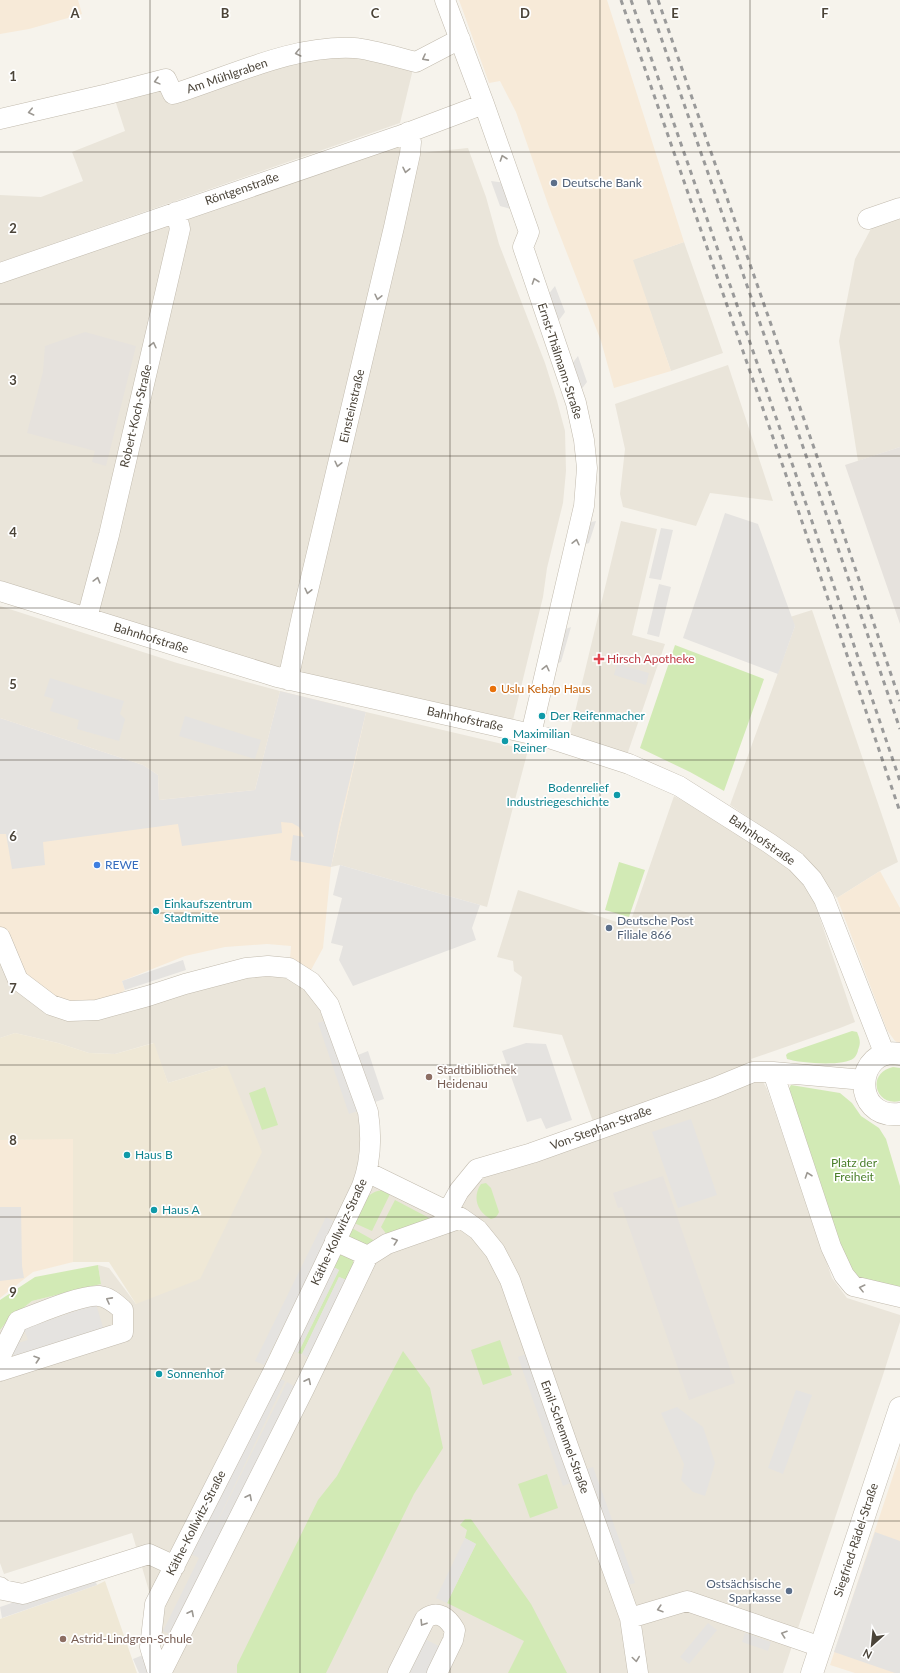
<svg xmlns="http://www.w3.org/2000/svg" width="900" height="1673" viewBox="0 0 900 1673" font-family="Lato,sans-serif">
	<rect width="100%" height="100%" fill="#f6f3ec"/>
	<!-- residential -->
	<path fill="#eae5da" d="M310,52L414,65L400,123L0,262V195L41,197L83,181L72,152L125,131L115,100Z
		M399,136L401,155L468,148L486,197L499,244L545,363L557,401L565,431L566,471L563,503L547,568L543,597L513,720L279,668L0,582V281Z
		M900,219V447L858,461L839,341L855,259L874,223Z
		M684,242L723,353L671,371L632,260Z
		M728,365L773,501L710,493L696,526L623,507L620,494L625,449L615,404Z
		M621,521L657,529L632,635L665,644L627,755L569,737Z
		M0,606L177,663L280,691L255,790L159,800L158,775L143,765L0,718Z
		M812,610L898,862L880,871L837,898L811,865L787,843L730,805L795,626L790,617Z
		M366,712L528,750L487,907L340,865L331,867Z
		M674,796L719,820L795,871L812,895L855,1022L840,1028L751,1059L767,1089L832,1278L847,1298L900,1315V1322L882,1378L783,1673H173L132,1533L4,1574L0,1563V1330L8,1320L32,1301L101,1284L98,1265L109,1268L136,1304L227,1065L168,1083L153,1043L115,1054L89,1053L58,1043L15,1033L0,1038V931L69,1011L268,966L329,1005L376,1176L448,1210L477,1169L596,1130L562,1035L513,1027L522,977L514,971L513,961L497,957L518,890L629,926Z"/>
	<!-- commercial -->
	<path fill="#f7ead8" d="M0,0H78L82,14L29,29L0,34Z
		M459,0H607L684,242L633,260L671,371L614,388L601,341L549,207L516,112L500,81L489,83Z
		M280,691L366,712L331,867L323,948L311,970L290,958L291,946L267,944L225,947L185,956L122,981L125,990L97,1010L69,1011L18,980L0,931V718L143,765L158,775L159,800L255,790Z
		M880,871L900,908V1044L895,1041L887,1030L837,898Z
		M73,1138V1262L33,1272L0,1298V1140Z
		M900,1455V1673H855L830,1665Z"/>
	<!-- industrial -->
	<path fill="#e6e2dd" d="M85,332L136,346L106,466L92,462L95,451L27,433L43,372L45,346Z
		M900,447V624L845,465Z
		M663,1176L735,1383L689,1400L622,1207L618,1208L613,1193Z"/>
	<!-- education -->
	<path fill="#efe8d6" d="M15,1033L58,1043L89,1053L115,1054L154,1043L168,1083L227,1065L262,1152L200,1279L136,1304L109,1262H73V1139L0,1140V1038Z
		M105,1581L137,1673H0V1619L97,1585Z"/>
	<!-- green -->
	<path fill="#d2eab5" d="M675,645L764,679L724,791L690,772L640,748Z
		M619,862L645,870L629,917L605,910Z
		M852,1031L857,1032C860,1039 861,1043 858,1050C858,1052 856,1056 854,1058C843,1067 800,1063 787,1059L786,1055L788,1053Z
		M893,1067L900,1068V1101C875,1107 866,1073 893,1067Z
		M791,1085L840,1093L852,1103L861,1116L879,1128L886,1139L900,1186V1294L857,1281L845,1270L786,1094Z
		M265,1087L278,1125L262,1130L249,1093Z
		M486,1183L491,1188L499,1212C497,1216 496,1218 491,1219C477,1212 472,1197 481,1184Z
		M382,1190L391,1192L372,1231L352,1222C360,1207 364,1193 382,1190Z
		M395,1200L433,1220L388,1236L381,1227Z
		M350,1227L375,1241L367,1245L350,1239L348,1235Z
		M342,1253L353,1259L354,1267L349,1281L339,1277L302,1354L298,1353L339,1270L330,1265L335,1256Z
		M98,1265L101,1284L32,1301L8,1320L0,1330V1300L35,1277Z
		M500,1340L512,1375L483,1385L471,1350Z
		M403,1351L430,1388L443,1448L414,1494L326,1673H237V1665L318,1500L337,1476Z
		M547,1474L558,1508L530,1518L518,1484Z
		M465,1519H471L531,1604L567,1673H508L524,1641L447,1603L476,1544L465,1538L467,1530L460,1525Z"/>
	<!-- parking -->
	<path fill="#e5e3e0" d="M491,181L506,183L515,210L500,206Z
		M555,286L565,312L554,327L544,300Z
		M578,356L587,382L577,395L568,369Z
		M725,513L758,524L795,626L778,674L683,638Z
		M596,521L589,543L575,548L582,524Z
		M661,528L673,530L661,580L649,578Z
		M659,584L671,587L659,637L647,634Z
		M571,627L561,662L546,667L555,633Z
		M617,664L649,673L646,685L614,675Z
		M50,678L124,701L120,714L125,719L119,741L77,729L79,720L50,711L54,699L44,696Z
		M280,691L366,712L339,825L331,867L290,860L293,835L304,837L299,827L292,823L281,822L282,833L182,846L178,824L43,842L45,865L12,869L6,834H0V718L143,765L158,775L159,800L255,790Z
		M185,716L261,740L255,759L179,736Z
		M340,865L480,905L472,928L476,940L353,986L339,960L343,946L331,943L342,898L333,895Z
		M183,960L186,970L125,990L122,981Z
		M327,1020L358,1111L349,1114L318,1023Z
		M526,1043L546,1044L572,1120L546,1129L541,1118L527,1122L502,1051Z
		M368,1051L384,1099L375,1102L358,1055Z
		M691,1119L717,1195L678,1208L652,1132Z
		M0,1207H21L22,1266L24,1278L0,1281Z
		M326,1217L335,1222L264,1365L255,1361Z
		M330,1265L339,1270L298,1353L289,1349Z
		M339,1277L349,1281L311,1359L302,1354Z
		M96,1304L104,1331L15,1360L11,1345L28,1340L24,1329Z
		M529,1353L573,1482L563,1486L518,1357Z
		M275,1377L285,1381L202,1553L287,1382L297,1388L173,1636L163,1631L199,1558L189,1553Z
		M796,1390L812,1395L783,1474L768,1468Z
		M677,1407L703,1427L715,1463L705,1496L693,1492L681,1480L684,1464L661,1413Z
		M593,1467L635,1583L625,1586L583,1470Z
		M875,1532L900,1541V1673H895L834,1652Z
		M465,1538L476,1544L447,1603L436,1598Z
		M93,1575L97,1585L2,1618L0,1607Z
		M708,1623L717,1630L689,1664L680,1657Z
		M745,1633L771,1642L768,1651L742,1642Z
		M419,1636L443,1648L430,1673H400Z
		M143,1655L150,1673H139L133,1659Z"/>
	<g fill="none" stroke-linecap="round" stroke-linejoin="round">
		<!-- minor casing -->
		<g stroke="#c2bbae" stroke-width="21">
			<path id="minor" d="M445,0L484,104L529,232L523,247L576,403L584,440L587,468L584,506L531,734
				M0,119L108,94L166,79L173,94C232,76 291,45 354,48C371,49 399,58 416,62L460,39
				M868,219L900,208
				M0,273L399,136L484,104
				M0,591L277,677L549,738L629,764L679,786L769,843L796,862L812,879L824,899L885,1055
				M87,618L109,535L180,229L176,212
				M288,680L302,616L394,227L410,154L411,142L408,132
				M0,937L18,980L51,1005L69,1011L97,1010L148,996L185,984L246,968L268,966L289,968L311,982L329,1005L368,1112C372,1138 371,1162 362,1186L273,1372L155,1604L150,1647L158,1673
				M773,1072L831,1247L844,1275L853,1286L900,1297
				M367,1172L461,1218L478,1230L495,1251L510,1280L569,1449L630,1618L638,1673
				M448,1211L459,1191L477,1169L532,1153L714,1088L753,1072H773L864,1080
				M335,1241L368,1256L387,1244L461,1218
				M0,1364L1,1355L18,1321C37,1314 82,1294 99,1296C109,1297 116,1304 123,1310V1332L0,1371
				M0,1587L3,1590L23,1594L149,1554L175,1566
				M630,1618L687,1601L821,1647
				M161,1673L304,1389L368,1256
				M398,1673L425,1619C438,1609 448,1618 455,1630L453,1640L437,1673"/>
		</g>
		<!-- tertiary casing -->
		<g stroke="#c2bbae" stroke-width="23">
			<path id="tertiary" d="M900,1054C855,1045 850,1120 900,1114
				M812,1673L900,1408"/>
		</g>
		<!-- minor -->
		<use href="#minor" stroke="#fff" stroke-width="20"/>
		<!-- tertiary -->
		<use href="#tertiary" stroke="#fff" stroke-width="22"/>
		<!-- rail -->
		<path stroke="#9a9a9a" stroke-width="3" stroke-dasharray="5 5" stroke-linecap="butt" d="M621,0L795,501L900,812
			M631,0L804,498L900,781
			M648,0L819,493L900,729
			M658,0L829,491L900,701"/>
	</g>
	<!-- one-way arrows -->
	<defs><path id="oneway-chevron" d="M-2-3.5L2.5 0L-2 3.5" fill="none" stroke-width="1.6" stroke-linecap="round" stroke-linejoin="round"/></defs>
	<g stroke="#9c9892">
		<use href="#oneway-chevron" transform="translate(298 53) rotate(166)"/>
		<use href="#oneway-chevron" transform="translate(425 58) rotate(152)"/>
		<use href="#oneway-chevron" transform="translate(157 81) rotate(165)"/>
		<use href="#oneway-chevron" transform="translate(31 112) rotate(167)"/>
		<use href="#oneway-chevron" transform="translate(503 158) rotate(-109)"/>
		<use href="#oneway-chevron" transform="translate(406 170) rotate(102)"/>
		<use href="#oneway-chevron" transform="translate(535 281) rotate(-109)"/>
		<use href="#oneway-chevron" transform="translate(378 297) rotate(103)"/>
		<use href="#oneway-chevron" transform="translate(153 345) rotate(-77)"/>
		<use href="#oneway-chevron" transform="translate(338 464) rotate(103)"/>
		<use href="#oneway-chevron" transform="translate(576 542) rotate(-77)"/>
		<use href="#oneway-chevron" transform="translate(97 580) rotate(-75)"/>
		<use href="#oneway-chevron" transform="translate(308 591) rotate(103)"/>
		<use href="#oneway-chevron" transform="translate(546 668) rotate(-77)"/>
		<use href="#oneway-chevron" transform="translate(808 1175) rotate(-109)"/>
		<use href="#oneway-chevron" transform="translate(395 1241) rotate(-19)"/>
		<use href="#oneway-chevron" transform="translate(862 1288) rotate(-166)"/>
		<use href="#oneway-chevron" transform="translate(109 1300) rotate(-152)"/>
		<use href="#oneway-chevron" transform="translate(37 1359) rotate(-18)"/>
		<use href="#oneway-chevron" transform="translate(308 1381) rotate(-64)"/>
		<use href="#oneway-chevron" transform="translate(249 1497) rotate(-63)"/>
		<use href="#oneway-chevron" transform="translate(660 1609) rotate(163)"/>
		<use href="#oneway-chevron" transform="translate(191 1613) rotate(-63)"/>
		<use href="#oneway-chevron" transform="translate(423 1623) rotate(122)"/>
		<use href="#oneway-chevron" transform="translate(784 1634) rotate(-161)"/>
		<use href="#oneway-chevron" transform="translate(636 1659) rotate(82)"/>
	</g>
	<!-- grid -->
	<path fill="none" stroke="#4b4439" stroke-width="1" stroke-opacity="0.55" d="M150,0V1673M300,0V1673M450,0V1673M600,0V1673M750,0V1673M0,152H900M0,304H900M0,456H900M0,608H900M0,760H900M0,913H900M0,1065H900M0,1217H900M0,1369H900M0,1521H900"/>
	<!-- markers -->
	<g fill="#5c6f8a" stroke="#fff" stroke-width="1.5">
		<circle cx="554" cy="183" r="4"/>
		<circle cx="609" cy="928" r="4"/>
		<circle cx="789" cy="1591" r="4"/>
	</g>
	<path fill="#e0444e" stroke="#fff" stroke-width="1.5" d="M597 653h4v4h4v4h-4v4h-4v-4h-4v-4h4z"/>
	<circle fill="#e8710a" stroke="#fff" stroke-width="1.5" cx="493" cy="689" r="4"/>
	<g fill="#0f9aa8" stroke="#fff" stroke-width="1.5">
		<circle cx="542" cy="716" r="4"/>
		<circle cx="505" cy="741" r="4"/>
		<circle cx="617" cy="795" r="4"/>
		<circle cx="156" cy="911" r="4"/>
		<circle cx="127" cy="1155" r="4"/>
		<circle cx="154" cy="1210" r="4"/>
		<circle cx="159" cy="1374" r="4"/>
	</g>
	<circle fill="#3f7fe0" stroke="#fff" stroke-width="1.5" cx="97" cy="865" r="4"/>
	<g fill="#8d6e63" stroke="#fff" stroke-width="1.5">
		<circle cx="429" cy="1077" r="4"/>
		<circle cx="63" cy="1639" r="4"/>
	</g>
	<g text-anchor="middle" stroke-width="3.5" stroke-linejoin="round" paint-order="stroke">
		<!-- street labels -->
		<g font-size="12" fill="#4b4439" stroke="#fff">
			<text transform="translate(227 76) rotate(-19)" y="4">Am Mühlgraben</text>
			<text transform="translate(242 189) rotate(-19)" y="4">Röntgenstraße</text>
			<text transform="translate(560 361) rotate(72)" y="4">Ernst-Thälmann-Straße</text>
			<text transform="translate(352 406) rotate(-77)" y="4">Einsteinstraße</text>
			<text transform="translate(136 416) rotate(-77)" y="4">Robert-Koch-Straße</text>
			<text transform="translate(151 638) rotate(17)" y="4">Bahnhofstraße</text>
			<text transform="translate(465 719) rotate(12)" y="4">Bahnhofstraße</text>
			<text transform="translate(762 840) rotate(35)" y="4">Bahnhofstraße</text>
			<text transform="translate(601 1128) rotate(-20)" y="4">Von-Stephan-Straße</text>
			<text transform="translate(339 1232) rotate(-65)" y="4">Käthe-Kollwitz-Straße</text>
			<text transform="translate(565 1437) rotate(70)" y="4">Emil-Schemmel-Straße</text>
			<text transform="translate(196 1523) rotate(-63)" y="4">Käthe-Kollwitz-Straße</text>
			<text transform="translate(856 1540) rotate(-72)" y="4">Siegfried-Rädel-Straße</text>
		</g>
		<!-- service labels -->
		<g font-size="12" fill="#4e5e75" stroke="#fff" text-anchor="start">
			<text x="562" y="187">Deutsche Bank</text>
			<text x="617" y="925">Deutsche Post<tspan x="617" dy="14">Filiale 866</tspan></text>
			<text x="781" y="1588" text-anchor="end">Ostsächsische<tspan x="781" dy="14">Sparkasse</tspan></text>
		</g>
		<!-- health labels -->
		<g font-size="12" fill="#be3a42" stroke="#fff" text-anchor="start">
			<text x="607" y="663">Hirsch Apotheke</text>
		</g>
		<!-- food labels -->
		<g font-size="12" fill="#c56008" stroke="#fff" text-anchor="start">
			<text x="501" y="693">Uslu Kebap Haus</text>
		</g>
		<!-- culture labels -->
		<g font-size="12" fill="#0d838f" stroke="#fff" text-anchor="start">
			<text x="550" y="720">Der Reifenmacher</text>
			<text x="513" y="738">Maximilian<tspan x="513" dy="14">Reiner</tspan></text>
			<text x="609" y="792" text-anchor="end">Bodenrelief<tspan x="609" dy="14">Industriegeschichte</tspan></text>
			<text x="164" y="908">Einkaufszentrum<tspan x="164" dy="14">Stadtmitte</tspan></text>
			<text x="135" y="1159">Haus B</text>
			<text x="162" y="1214">Haus A</text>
			<text x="167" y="1378">Sonnenhof</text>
		</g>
		<!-- shop labels -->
		<g font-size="12" fill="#366cbe" stroke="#fff" text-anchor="start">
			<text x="105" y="869">REWE</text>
		</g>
		<!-- education labels -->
		<g font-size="12" fill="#785e54" stroke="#fff" text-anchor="start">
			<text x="437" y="1074">Stadtbibliothek<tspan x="437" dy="14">Heidenau</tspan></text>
			<text x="71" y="1643">Astrid-Lindgren-Schule</text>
		</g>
		<!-- park labels -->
		<g font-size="12" fill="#4a7f2a" stroke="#fff">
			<text x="854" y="1167">Platz der<tspan x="854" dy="14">Freiheit</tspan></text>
		</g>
	</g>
	<g font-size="13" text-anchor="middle" font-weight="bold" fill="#4b4439" stroke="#fff" stroke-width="3.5" stroke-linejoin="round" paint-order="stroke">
		<text x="75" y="18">A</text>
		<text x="225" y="18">B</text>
		<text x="375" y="18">C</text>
		<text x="525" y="18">D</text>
		<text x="675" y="18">E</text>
		<text x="825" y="18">F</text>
		<text x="13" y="81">1</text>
		<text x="13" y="233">2</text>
		<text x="13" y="385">3</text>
		<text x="13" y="537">4</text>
		<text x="13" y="689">5</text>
		<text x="13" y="841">6</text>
		<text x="13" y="993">7</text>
		<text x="13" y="1145">8</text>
		<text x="13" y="1297">9</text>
	</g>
	<!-- north arrow -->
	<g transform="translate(872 1645) rotate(207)" stroke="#ffffff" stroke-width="3" paint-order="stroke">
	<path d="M0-3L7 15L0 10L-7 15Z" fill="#4b4439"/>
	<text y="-6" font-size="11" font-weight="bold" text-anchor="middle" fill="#4b4439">N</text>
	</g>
</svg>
